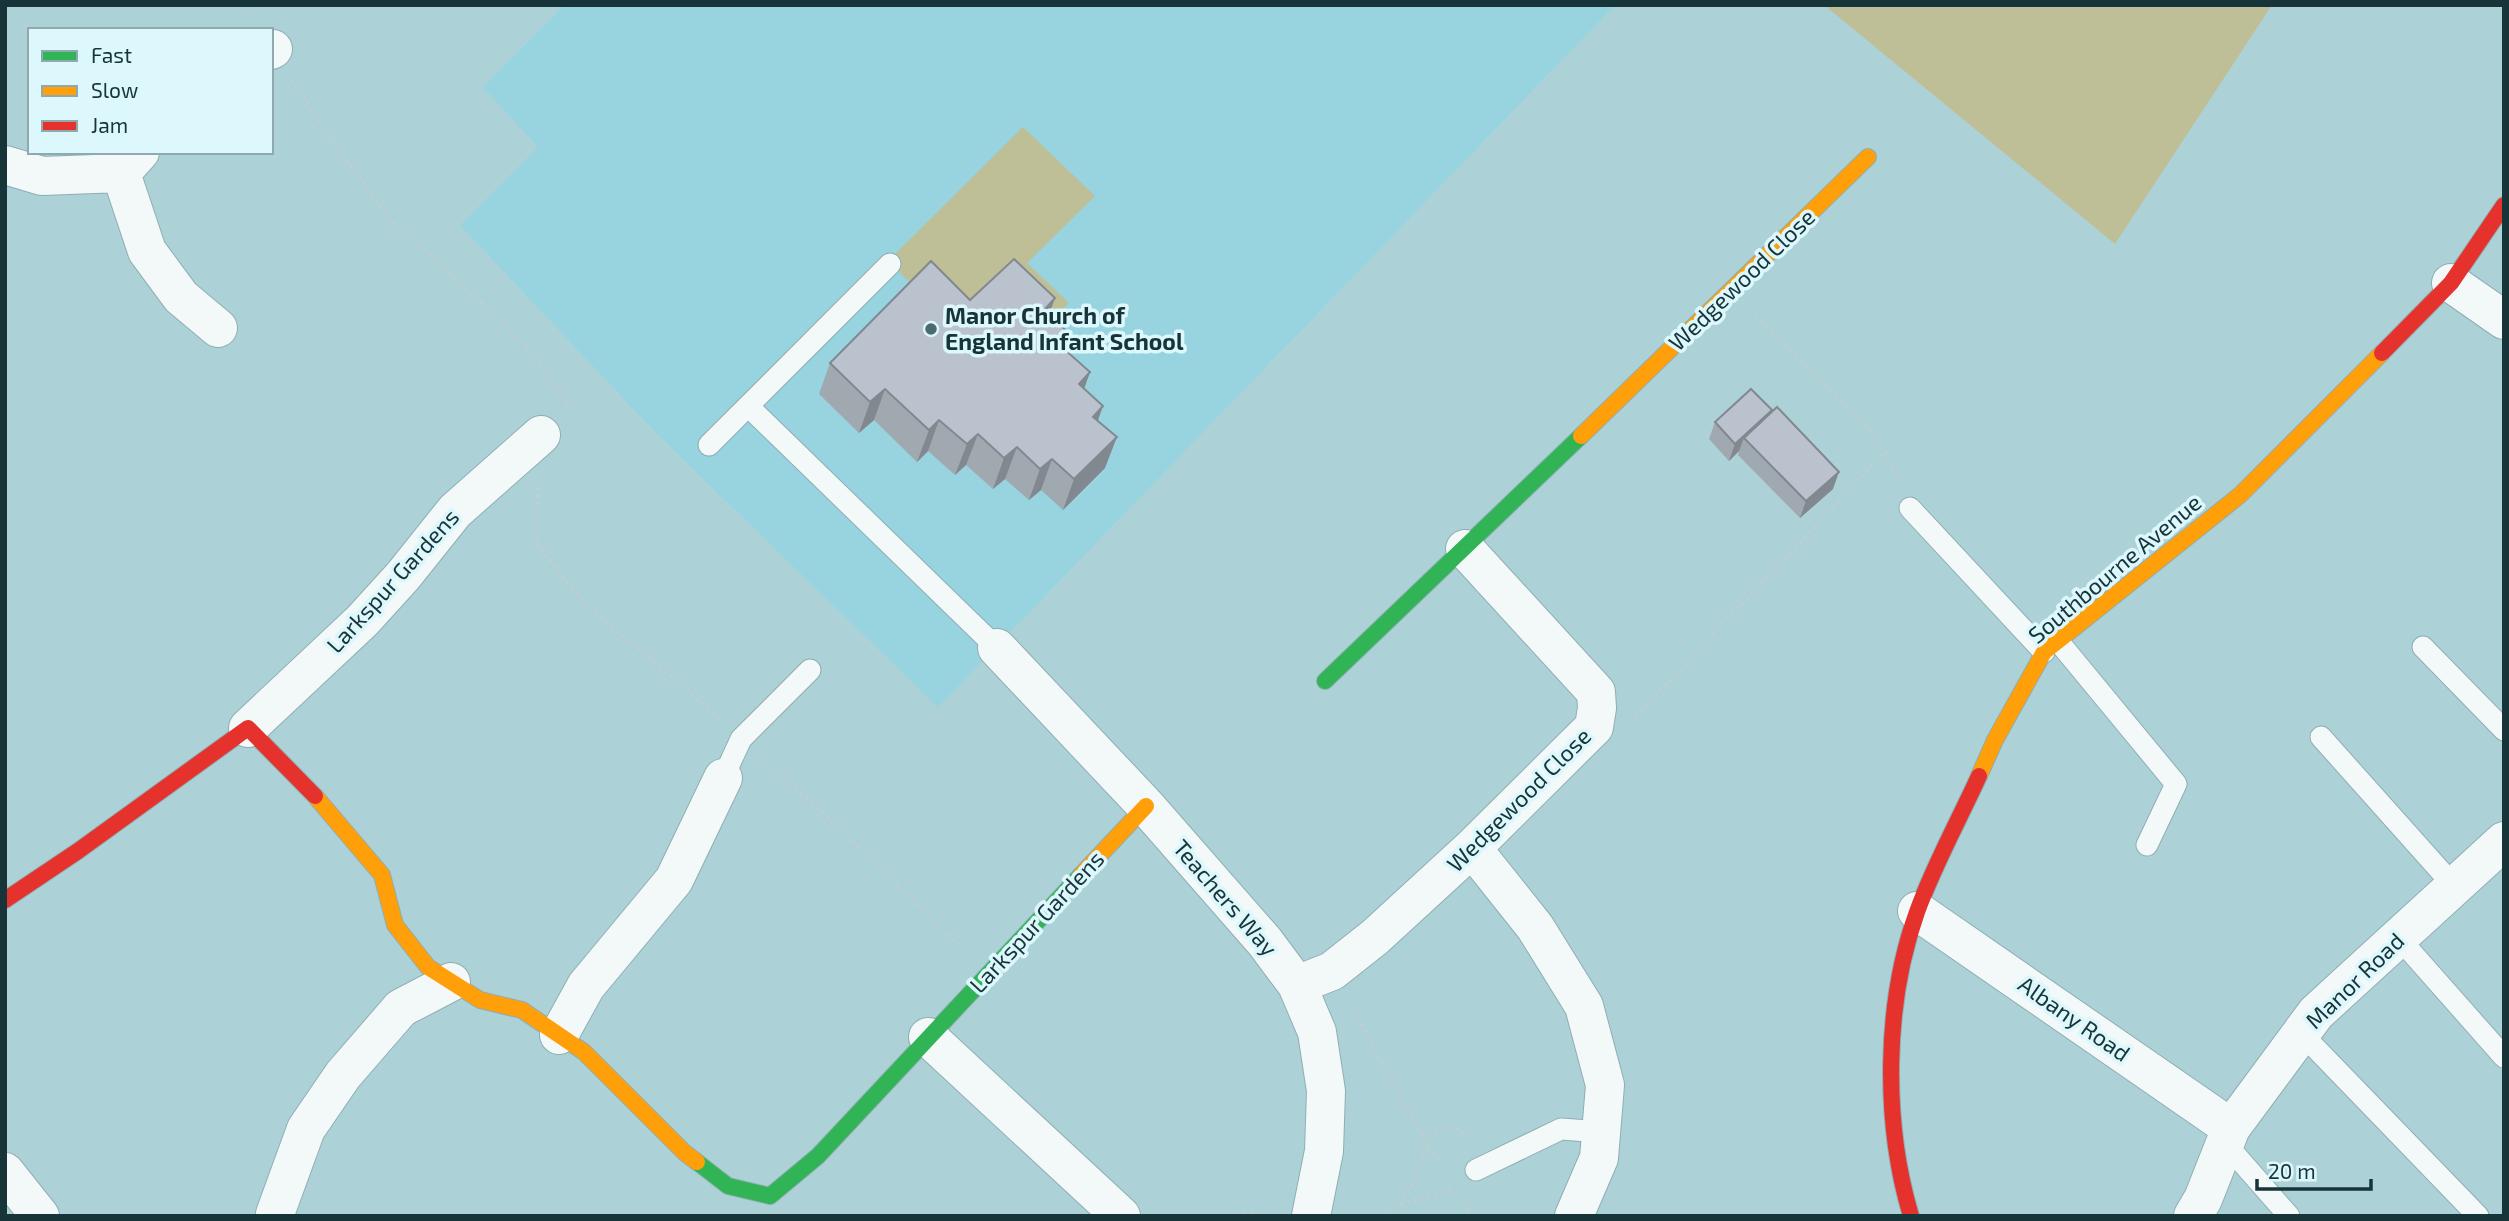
<svg xmlns="http://www.w3.org/2000/svg" width="2509" height="1221" viewBox="0 0 2509 1221" font-family="'Exo 2',sans-serif">
	<rect width="100%" height="100%" fill="#acd2d8"/>
	<!-- built -->
	<path fill="#97d4df" d="M564,5H1615L938,707L656,433L460,225L538,147L483,87Z"/>
	<!-- green -->
	<path fill="#bebf97" d="M1824,5H2272L2115,244Z
		M1023,127L1095,196L1027,263L1069,303L1044,329L959,331L888,261Z"/>
	<g fill="none" stroke-linecap="round" stroke-linejoin="round">
		<!-- lane casing -->
		<g stroke="#8faeb3" stroke-width="23">
			<path id="lane" d="M748,406L997,648
				M709,445L890,264
				M1910,508L2044,652
				M2058,641L2176,784L2147,845
				M2423,647L2504,730
				M2321,737L2454,886
				M723,778L741,739L810,670
				M2398,937L2504,1057
				M2301,1033L2478,1216
				M2225,1143L2289,1216
				M1476,1170L1561,1129L1602,1132"/>
		</g>
		<!-- street casing -->
		<g stroke="#8faeb3" stroke-width="40">
			<path id="street" d="M271,50L273,49
				M5,165L42,176L121,173L140,152
				M121,173L147,251L181,297L218,328
				M2451,283L2504,320
				M997,648L1146,806L1265,942L1297,985L1317,1032L1326,1091L1324,1151L1311,1216
				M248,728L362,621L403,576L455,511L541,435
				M1472,848L1535,927L1584,1006L1605,1085L1599,1158L1574,1216
				M1917,911L2231,1128
				M1297,985L1332,971L1375,937L1472,848L1594,727L1597,708L1596,692L1465,549
				M559,1035L586,986L674,880L723,778
				M928,1037L1121,1216
				M5,1172L40,1216
				M275,1214L306,1129L343,1075L401,1008L451,982
				M2193,1216L2203,1199L2231,1128L2316,1013L2504,841"/>
		</g>
		<!-- fast casing -->
		<g stroke="#8faeb3" stroke-width="18">
			<path id="fast" d="M1325,681L1581,436
				M697,1162L728,1186L770,1196L818,1156L1081,875"/>
		</g>
		<!-- slow casing -->
		<g stroke="#8faeb3" stroke-width="18">
			<path id="slow" d="M1581,436L1868,157
				M1979,776L1995,740L2044,652L2240,495L2382,353
				M315,796L382,875L395,925L428,967L480,1000L522,1010L584,1052L685,1153L697,1162
				M1081,875L1146,806"/>
		</g>
		<!-- jam casing -->
		<g stroke="#8faeb3" stroke-width="18">
			<path id="jam" d="M2382,353L2451,283L2504,205
				M5,900L78,851L248,728L315,796
				M1911,1216C1883,1122 1884,1004 1917,912C1933,867 1959,820 1979,776"/>
		</g>
		<!-- path -->
		<path stroke="#c1cdcf" stroke-width="4.5" stroke-dasharray="2 5" stroke-linecap="butt" d="M245,5L252,16
			M292,79L328,136L395,225L470,291L532,352L567,403L565,404
			M1756,316L1868,428L1885,452L1901,483
			M538,488L536,543L585,605L693,694L719,719
			M1636,716L1885,452
			M764,761L844,833L960,947
			M1351,1006L1427,1145L1447,1174
			M1422,1136L1451,1127L1473,1139
			M1461,1197L1472,1216
			M1401,1204L1453,1189
			M1237,1216L1249,1212L1261,1216
			M1383,1216L1400,1204L1410,1188L1427,1145"/>
		<!-- lane -->
		<use href="#lane" stroke="#f3f8f9" stroke-width="21"/>
		<!-- street -->
		<use href="#street" stroke="#f3f8f9" stroke-width="38"/>
		<!-- fast -->
		<use href="#fast" stroke="#30b455" stroke-width="16"/>
		<!-- slow -->
		<use href="#slow" stroke="#ff9f0a" stroke-width="16"/>
		<!-- jam -->
		<use href="#jam" stroke="#e5322d" stroke-width="16"/>
	</g>
	<!-- wall -->
	<path fill="#a0a8b0" d="M970,300L1049,314L1073,338L1068,352L1090,372L1084,389L1103,406L1097,420L1105,468L1063,510L1041,490L1029,500L1005,479L993,489L966,465L955,475L928,451L917,462L874,420L859,433L819,394L830,363Z
		M1770,413L1833,489L1800,518L1738,455L1739,451L1729,461L1709,439L1715,422Z"/>
	<!-- shaded-wall -->
	<path fill="#828890" d="M1055,298L1044,329L1045,309Z
		M1073,338L1062,369L1064,349Z
		M1090,372L1079,403V384Z
		M885,389L874,420L859,433L870,402Z
		M1103,406L1092,437L1093,417Z
		M1772,410L1765,426L1744,438L1739,451L1729,461L1735,444Z
		M939,420L928,451L917,462L929,430Z
		M978,434L966,465L955,475L967,444Z
		M1117,437L1105,468L1063,510L1074,479Z
		M1017,447L1005,479L993,489L1004,458Z
		M1052,459L1041,490L1029,500L1040,469Z
		M1839,472L1833,489L1800,518L1806,501Z"/>
	<!-- building -->
	<path fill="#bac3cd" stroke="#828890" stroke-width="2" d="M1014,259L1055,298L1045,309L1073,338L1064,349L1090,372L1079,384L1103,406L1093,417L1117,437L1074,479L1052,459L1040,469L1017,447L1004,458L978,434L967,444L939,420L929,430L885,389L870,402L830,363L931,261L970,300Z
		M1751,389L1772,410L1735,444L1715,422Z
		M1777,407L1839,472L1806,501L1744,438Z"/>
	<!-- markers -->
	<circle fill="#4b6b71" stroke="#ddf8fd" stroke-width="2.5" cx="931" cy="329" r="7"/>
	<g text-anchor="middle" stroke-width="7" stroke-linejoin="round" paint-order="stroke">
		<!-- street labels -->
		<g font-size="23" fill="#173439" stroke="#ddf8fd">
			<text transform="translate(1742 280) rotate(-44)" y="8">Wedgewood Close</text>
			<text transform="translate(2115 569) rotate(-40)" y="8">Southbourne Avenue</text>
			<text transform="translate(393 581) rotate(-48)" y="8">Larkspur Gardens</text>
			<text transform="translate(1519 800) rotate(-45)" y="8">Wedgewood Close</text>
			<text transform="translate(1225 898) rotate(49)" y="8">Teachers Way</text>
			<text transform="translate(1037 922) rotate(-47)" y="8">Larkspur Gardens</text>
			<text transform="translate(2355 981) rotate(-44)" y="8">Manor Road</text>
			<text transform="translate(2074 1019) rotate(35)" y="8">Albany Road</text>
		</g>
		<!-- poi labels -->
		<g font-size="23" font-weight="bold" fill="#173439" stroke="#ddf8fd" text-anchor="start">
			<text x="945" y="324">Manor Church of<tspan x="945" dy="26">England Infant School</tspan></text>
		</g>
	</g>
	<!-- border -->
	<rect width="2509" height="1221" fill="none" stroke="#173439" stroke-width="14"/>
	<!-- legend -->
	<rect x="28" y="28" width="245" height="126" fill="#ddf8fd" stroke="#8eaaaf" stroke-width="2"/>
	<rect x="42" y="51" width="35" height="10" fill="#30b455" stroke="#8eaaaf" stroke-width="2"/>
	<text x="91" y="63" font-size="21" fill="#173439">Fast</text>
	<rect x="42" y="86" width="35" height="10" fill="#ff9f0a" stroke="#8eaaaf" stroke-width="2"/>
	<text x="91" y="98" font-size="21" fill="#173439">Slow</text>
	<rect x="42" y="121" width="35" height="10" fill="#e5322d" stroke="#8eaaaf" stroke-width="2"/>
	<text x="91" y="133" font-size="21" fill="#173439">Jam</text>
	<!-- scale -->
	<path d="M2257 1179v10h114v-10" fill="none" stroke="#173439" stroke-width="3.5"/>
	<text x="2268" y="1179" font-size="21" fill="#173439" stroke="#ddf8fd" stroke-width="5" paint-order="stroke">20 m</text>
</svg>
